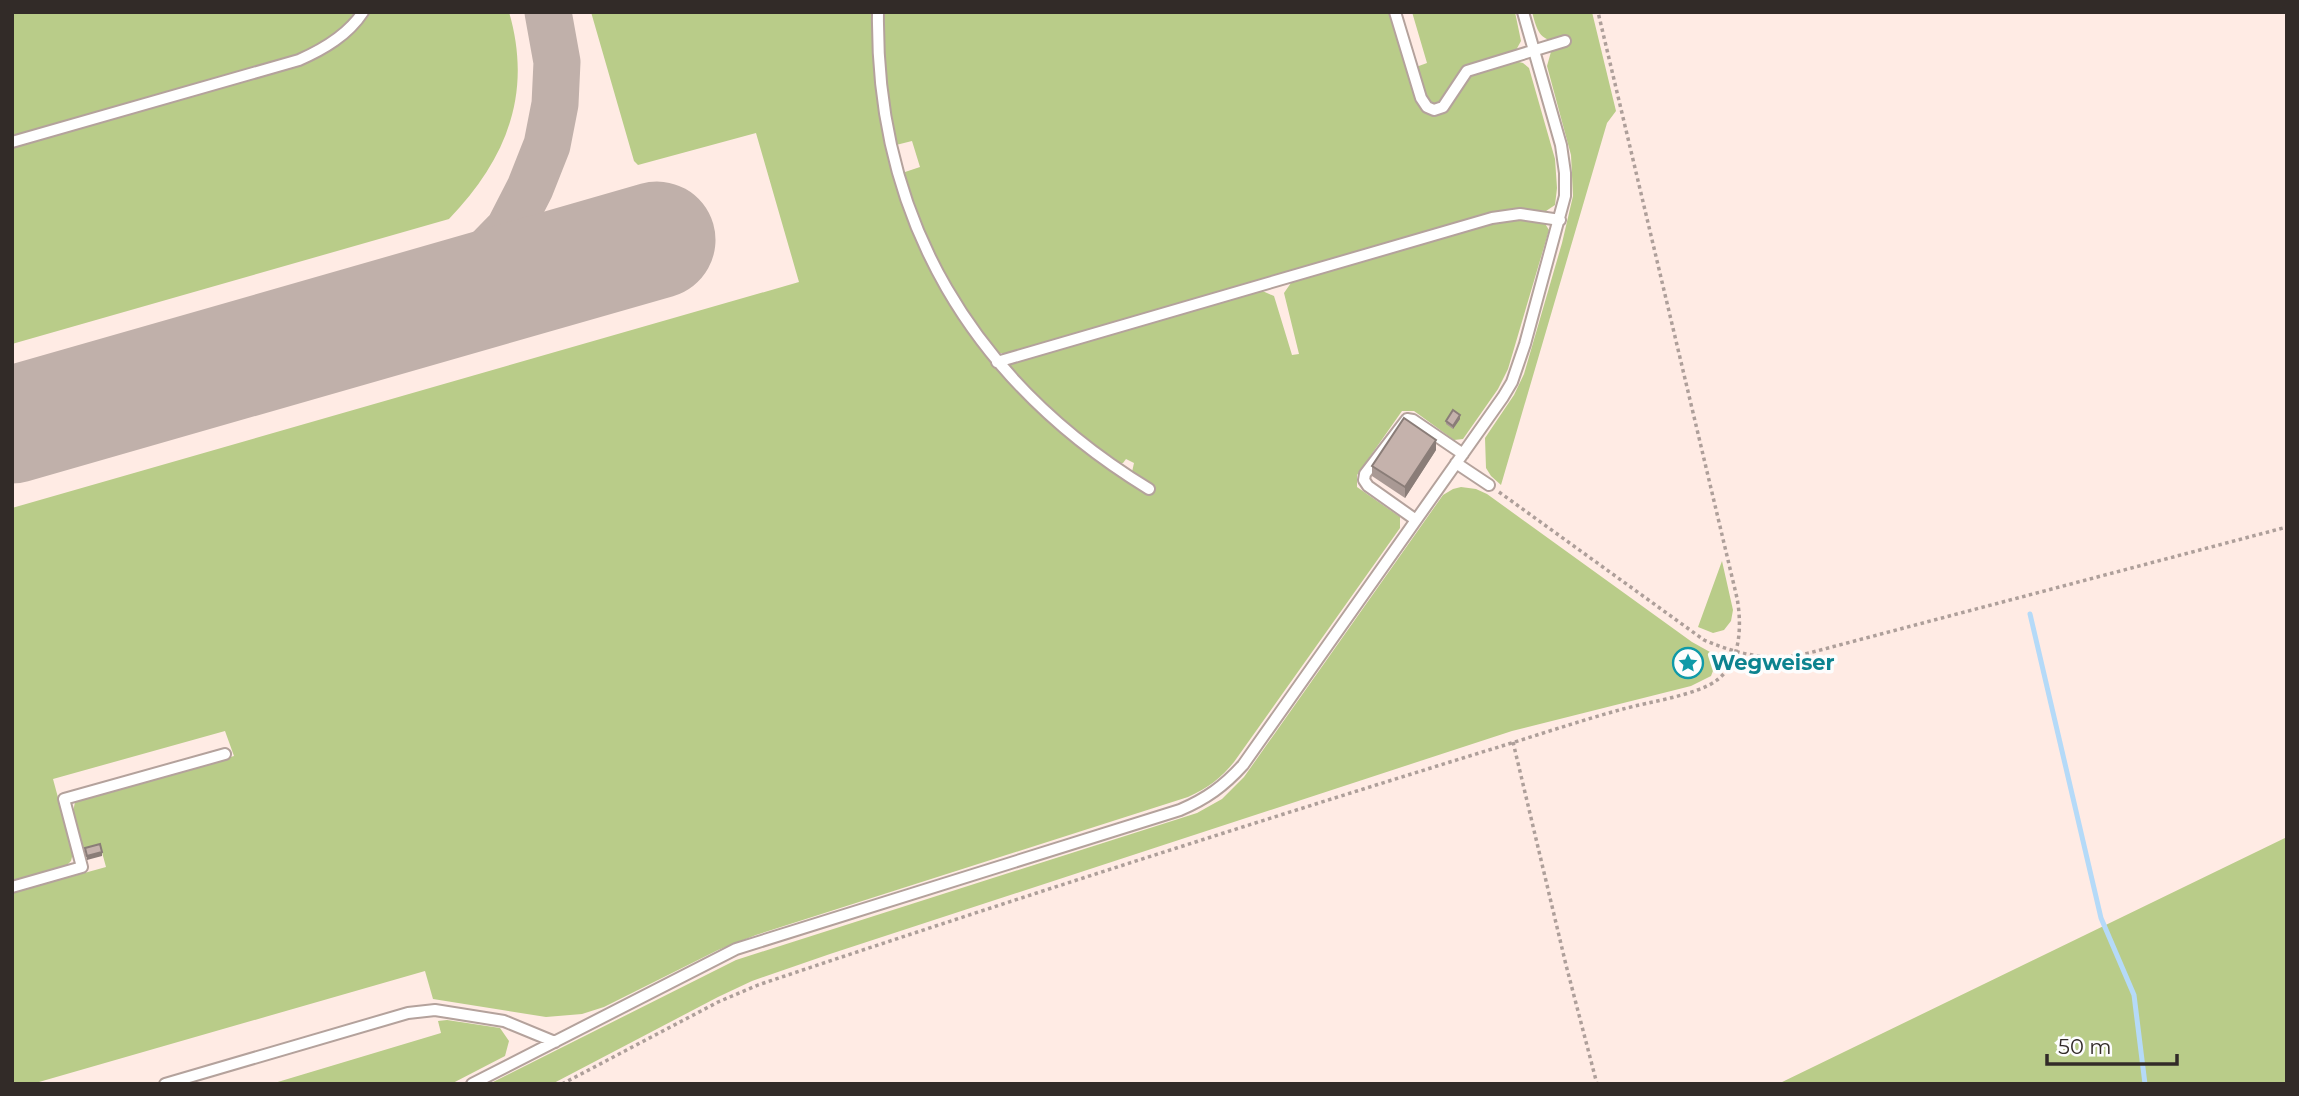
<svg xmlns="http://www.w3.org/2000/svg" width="2299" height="1096" viewBox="0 0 2299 1096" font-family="Montserrat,sans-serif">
	<rect width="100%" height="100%" fill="#ffebe4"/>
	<!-- green -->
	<path fill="#b9cc89" d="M12,12H356L338,33L299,55L12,137Z
		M369,12H509C533,94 506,160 449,219L12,344V147L302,65C328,52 353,37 369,12Z
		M591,12H875L876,58L915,230L997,367L1015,388L1082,448L1148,493L1132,472L1134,463L1126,459L1123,463H1116L1069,429L1006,365L1258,289L1274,296L1292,355L1299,354L1284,293L1293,280L1482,225L1520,218L1544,222L1549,230L1508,369L1498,389L1463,439L1454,440L1414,411H1402L1357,475V487L1400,517V528L1234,762C1221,778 1208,788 1188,797L756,935L718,950L604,1007L582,1014L546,1017L433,999L425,971L32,1084H12V893L106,867L100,845L83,849L73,812L75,802L234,756L225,731L53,779L73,853L71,861L65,867L12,881V508L799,282L756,133L638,165L634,161Z
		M882,12H1391L1429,112L1471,74L1515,61L1523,63L1529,68L1555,159L1557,188L1555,205L1546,211L1523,210L1006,353H997L948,283L921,226L902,173L920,167L912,141L896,145L887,101Z
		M1412,12H1515L1521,41L1515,52L1463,69L1442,103L1432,105L1426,101L1416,67L1427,63Z
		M1532,12H1592L1616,111L1607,123L1501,485L1491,476L1486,468L1485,438L1514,395L1524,374L1562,243L1573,196L1571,155L1547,66L1554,41C1538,39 1536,26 1532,12Z
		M1461,487L1476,489L1487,494L1692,642L1710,652L1716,663L1711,676L1691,686L1512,731L830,954L752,981L718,997L552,1084H489L736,960L1197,813L1222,799L1244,777L1443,495L1453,489Z
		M1722,561L1733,610L1731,621L1724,630L1713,633L1698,627Z
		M2287,837V1084H1778Z
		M447,1020L500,1028L509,1041L505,1056L451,1084H271L441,1033L438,1021Z"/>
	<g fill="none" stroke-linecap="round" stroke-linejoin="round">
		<!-- stream -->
		<path stroke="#b5daf8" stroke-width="5" d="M2030,614L2101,918L2134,995L2145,1084"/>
		<!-- taxiway -->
		<path stroke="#c0b0aa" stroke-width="47" d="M406,312L465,274L509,229L530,188L547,145L555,104L557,62L548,12"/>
		<!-- runway -->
		<path stroke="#c0b0aa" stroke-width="117" d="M12,425L657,240"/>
		<!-- service casing -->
		<g stroke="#b4a29c" stroke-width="14">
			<path id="service" d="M878,12C875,220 974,382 1149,489
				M1395,12L1421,98L1427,107L1434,110L1443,107L1467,71L1565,41
				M12,142L299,60C324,49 348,35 363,12
				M997,362L1492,218L1520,214L1560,220
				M1456,463L1489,485
				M1416,520L1368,486L1364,480L1365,474L1407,419L1413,420L1463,454
				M12,887L82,867L64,799L225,754
				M165,1084L408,1013L435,1010L504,1021L555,1042
				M472,1084L736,949L1180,810C1206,799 1224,786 1243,765L1503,397L1512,382L1525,344L1565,196V173L1561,145L1523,12"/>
		</g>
		<!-- path -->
		<path stroke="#ae9f9a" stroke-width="3.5" stroke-dasharray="3.5 3.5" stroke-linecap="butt" d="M1499,492L1704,640C1739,655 1771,662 1809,653L2287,527
			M1513,742L1566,965L1597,1084
			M562,1084L718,1002L758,985C1002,903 1246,825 1492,749C1535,736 1579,721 1623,709C1648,702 1698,695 1717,680C1741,662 1742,625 1737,598L1598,12"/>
		<!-- service -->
		<use href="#service" stroke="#fff" stroke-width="10"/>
	</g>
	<!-- wall -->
	<path fill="#a99994" d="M1460,419L1453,429L1446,424V421Z
		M1436,450L1405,498L1372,476V466Z"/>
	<!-- shaded-wall -->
	<path fill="#8a7d78" d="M1460,415V419L1453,429V426Z
		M1436,440V450L1405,498V487Z
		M102,852V856L87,860V856Z"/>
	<!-- building -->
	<path fill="#c5b2ac" stroke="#8a7d78" stroke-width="2" d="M1453,410L1460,415L1453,426L1446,421Z
		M1404,418L1436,440L1405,487L1372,466Z
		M100,844L102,852L87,856L85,848Z"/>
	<!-- icons -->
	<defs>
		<g id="sight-ring" transform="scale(1.575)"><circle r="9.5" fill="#fdfdfd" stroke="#0f9aa8" stroke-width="1.5"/><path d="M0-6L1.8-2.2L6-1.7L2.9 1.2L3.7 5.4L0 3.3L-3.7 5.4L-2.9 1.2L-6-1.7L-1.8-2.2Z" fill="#0f9aa8"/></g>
	</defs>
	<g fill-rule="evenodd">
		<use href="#sight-ring" x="1688" y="663"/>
	</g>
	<g text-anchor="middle" stroke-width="7" stroke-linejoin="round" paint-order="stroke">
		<!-- culture labels -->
		<g font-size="21" font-weight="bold" fill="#0d838f" stroke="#fdfdfd" text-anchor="start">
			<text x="1711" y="670">Wegweiser</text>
		</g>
	</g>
	<!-- border -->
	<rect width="2299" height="1096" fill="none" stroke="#322b28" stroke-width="28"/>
	<!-- scale -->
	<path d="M2047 1054v10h130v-10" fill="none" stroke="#322b28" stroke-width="3.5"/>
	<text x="2058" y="1054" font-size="21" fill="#322b28" stroke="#fdfdfd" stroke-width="5" paint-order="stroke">50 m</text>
</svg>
